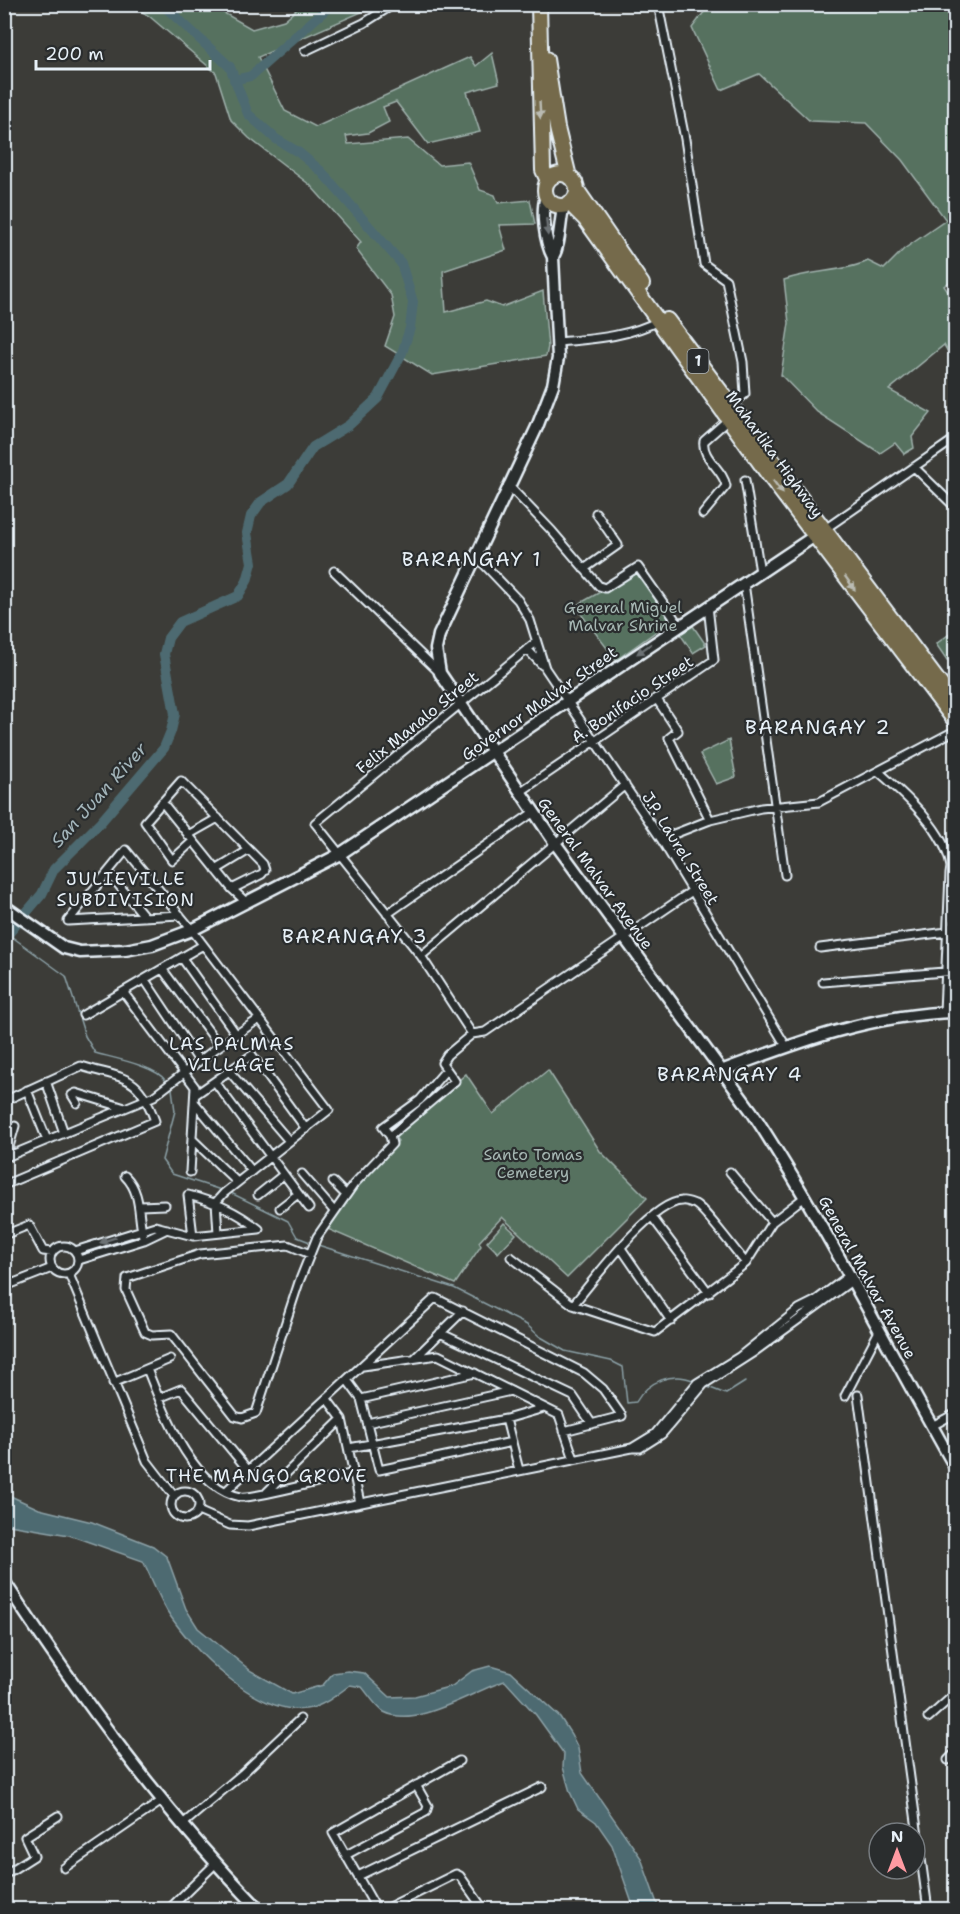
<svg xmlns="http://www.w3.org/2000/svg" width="960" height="1914" viewBox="0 0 960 1914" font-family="'Shantell Sans',sans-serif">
	<rect width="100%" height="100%" fill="#3c3c38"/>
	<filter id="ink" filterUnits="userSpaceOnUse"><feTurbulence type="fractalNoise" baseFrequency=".0167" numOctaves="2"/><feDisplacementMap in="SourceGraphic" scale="12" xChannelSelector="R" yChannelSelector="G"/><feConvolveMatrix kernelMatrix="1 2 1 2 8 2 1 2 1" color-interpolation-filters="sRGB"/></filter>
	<g filter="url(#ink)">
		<!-- green -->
		<path fill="#56715f" stroke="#9fb1ac" stroke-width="1.5" d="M131,5H210L252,29L284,20L302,5H369L364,11L258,57L285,111L316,127L470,57L476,66L492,53L499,83L467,92L480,132L428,144L396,102L383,107L389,122L368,133L346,136L348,144L408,139L439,165L468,162L480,190L495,195L498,203L530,200L535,224L499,225L506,250L443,271L446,312L486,301L502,307L543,291L548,347L546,356L432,375L385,346L395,317L391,295L356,249L361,242L310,185L249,138L231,120L216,73L149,16Z
			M719,5H955L956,277L944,286L955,302V364L944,345L889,390L931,413L912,437L914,448L904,454L895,443L880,453L817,412L781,375L789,323L784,280C812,270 844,272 868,261L884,269L904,249L946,220L902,160L866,123L810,121L759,74L721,90L692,28L704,12Z
			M638,571L672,620L616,660L575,606Z
			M693,626L706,645L693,653L680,634Z
			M955,630V656L947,660L936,644Z
			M729,740L736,777L716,784L700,754Z
			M548,1070L600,1151L647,1198L567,1278L502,1217L479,1242L481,1246L455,1284L323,1227L346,1195L398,1141L392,1133L424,1111L466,1074L493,1114Z
			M504,1223L516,1234L498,1253L487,1242Z"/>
		<!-- water -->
		<path fill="#4e6b71" stroke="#8ca1a7" stroke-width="1.5" d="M4,1493L39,1509L92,1522L153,1546L167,1557L186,1609L198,1628L251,1671L292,1694L323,1685L333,1673L348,1671L364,1673L390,1697L415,1696L452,1686L472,1671L490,1666L511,1672L560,1717L571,1734L578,1748L582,1773L641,1858L659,1909H634L612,1845L596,1822L578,1809L570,1792L563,1767L564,1754L536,1715L505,1681C472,1691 417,1729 384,1712C376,1707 368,1694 362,1687L350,1685C337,1695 322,1707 306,1709C256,1715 191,1649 167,1611C158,1595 151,1577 143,1561L69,1535L9,1525L5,1520Z"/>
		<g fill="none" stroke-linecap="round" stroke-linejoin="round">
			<!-- stream -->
			<path stroke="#8ca1a7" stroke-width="1.5" d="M8,934L66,976L85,1036L95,1053C113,1058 156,1066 166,1081
				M172,1089L175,1111L162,1160L172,1174L224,1191
				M229,1192L288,1221L297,1237L310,1242
				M318,1245L454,1288L527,1325L539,1336L565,1351L611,1361L623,1367L627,1403L636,1402C648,1381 672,1371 695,1381
				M705,1386L726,1394L745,1382"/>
			<!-- river -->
			<path stroke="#4e6b71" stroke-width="10" d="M234,80L251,76L332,4
				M4,939L42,894L54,869L100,823L164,748L171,731L175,714L164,654L168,638L180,622L238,596L247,581L252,563L247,533L251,516L261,502L288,484L313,447L349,425L378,398L402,353L410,328L413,302L401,263L321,171L298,152L276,139L248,114L230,67L162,4"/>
			<!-- street casing -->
			<g stroke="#e8f1f8" stroke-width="11">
				<path id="street" d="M658,4L685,139L704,264L726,280L743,362L745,394L732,405
					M305,51L364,23L394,4
					M558,342C592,339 629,337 660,320
					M914,467L956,508
					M745,480L760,572
					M508,485L552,531L599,586L605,588L638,567L679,625
					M703,514L726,486C724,470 701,458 704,441L729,419
					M825,529L956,438
					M477,557L518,600L530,620L545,668L661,839L786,1046
					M584,569L618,545L596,513
					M334,571L440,673
					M744,583L785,875
					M536,642L315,823L421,956L472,1034L485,1032L692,891
					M527,649L542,665
					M656,698L678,731L669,738L710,820
					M879,772C906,796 945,830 951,867
					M520,792L714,660L708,606
					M162,802L232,889L246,902
					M188,835L218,818
					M661,839L710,820L761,808L819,802L956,730
					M193,841L172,860L145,822L181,781L263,864L265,870L262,874L232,889
					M216,870L249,850
					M108,872L145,917
					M387,914L534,812
					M180,915L68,921L126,850L192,930L329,1110L224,1193L216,1202L218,1233
					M820,948L947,932
					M421,956L625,785
					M182,958L236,1034
					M163,970L219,1045
					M145,980L199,1061
					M823,982L956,971
					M124,993L195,1087L190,1172
					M944,1012L950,874L951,867L956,866
					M83,1015L203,945
					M229,1071L289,1141
					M46,1081L64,1133
					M215,1082L309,1208
					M27,1090L47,1140
					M195,1095L252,1055L306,1129
					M4,1101L81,1066C126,1080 138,1073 155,1121L4,1185
					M77,1103L72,1095L76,1093L125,1108
					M195,1103L252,1171
					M390,1136L383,1127L420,1100L446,1070
					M192,1139L236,1181
					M6,1157L15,1126
					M4,1158L154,1096L215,1049L259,1019
					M730,1172L772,1222
					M302,1174L334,1211
					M125,1176C143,1194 137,1218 144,1240
					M333,1182L346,1195
					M188,1195C215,1202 236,1211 259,1229L193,1236Z
					M258,1195L283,1175
					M140,1206L165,1205
					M280,1208L298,1194
					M652,1217L709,1293
					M4,1235L29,1225L43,1251L52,1252
					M50 1260a14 14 0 1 1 28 0a14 14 0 1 1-28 0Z
					M621,1248L671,1321
					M75,1251L155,1226L193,1236
					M310,1254L288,1245L200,1254L127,1278L126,1290L145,1332L152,1335L171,1334L235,1416L242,1418L256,1413L299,1282L317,1237L354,1184L392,1144L390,1136L455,1081L442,1063L447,1055L472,1034
					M511,1257L573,1305L655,1332L746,1263L772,1222L806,1196
					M79,1260L144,1240L167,1229
					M4,1271L11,1284L52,1268
					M69,1274L147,1461L174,1496
					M850,1275L815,1301L799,1309L739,1357L697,1383L655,1434L632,1448H640L662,1434L704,1384L754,1352L853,1280
					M573,1305C593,1281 651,1202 682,1201C685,1200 692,1203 695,1204C705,1209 736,1252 746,1263
					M440,1333L573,1396L592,1424
					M415,1358L463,1311
					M363,1366L438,1355L559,1415L574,1459
					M147,1369C164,1411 190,1487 241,1497C254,1499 335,1477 354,1473
					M347,1380L361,1399L379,1470L512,1442
					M113,1383L170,1359
					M858,1395L928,1910
					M845,1396L880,1329
					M159,1398L181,1389L248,1470
					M327,1399L342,1419L360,1503
					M361,1399L475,1373
					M506,1419L544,1408
					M367,1423L511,1391
					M932,1426L956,1413
					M349,1448L506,1419L519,1470
					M227,1490L435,1298L584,1373L603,1389L622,1416L564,1431
					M171 1505a14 14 0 1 1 28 0a14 14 0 1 1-28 0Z
					M267,1492L342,1419
					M198,1511L230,1525L248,1526L632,1448
					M928,1718L956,1693
					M948,1760L956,1752
					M183,1824L242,1774L300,1719
					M346,1855L426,1812L428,1806L416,1785
					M64,1868L163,1800
					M4,1875L34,1856L25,1837L58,1816
					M358,1876L542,1787
					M168,1910L215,1864
					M377,1910L333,1833L459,1761
					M383,1910L456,1874L460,1876L484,1910"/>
			</g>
			<!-- secondary casing -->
			<g stroke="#e8f1f8" stroke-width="15">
				<path id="secondary" d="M546,196C541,212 545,242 553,257L558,358L553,385L537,427L439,635L436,649L440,673L555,843L752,1112C827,1227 888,1349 956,1469
					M553,257C561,242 559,222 564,205
					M4,906L64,948L80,952L125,950L152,945L192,930L340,854L819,533
					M721,1071C798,1042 872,1014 956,1012
					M4,1581C80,1697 163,1811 260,1910"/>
			</g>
			<!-- highway casing -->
			<g stroke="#e8f1f8" stroke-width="18">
				<path id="highway" d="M539,4L543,170L548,181
					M546,59L557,128L569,177
					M545 190a16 16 0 1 1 32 0a16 16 0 1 1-32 0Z
					M577,190L642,284
					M569,203L585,219L768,474L956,722
					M667,320L956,705"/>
			</g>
			<!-- street -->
			<use href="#street" stroke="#2a2d2e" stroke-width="7"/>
			<!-- secondary -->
			<use href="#secondary" stroke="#2a2d2e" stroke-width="10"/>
			<!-- highway -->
			<use href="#highway" stroke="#746b4b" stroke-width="14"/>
		</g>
		<!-- one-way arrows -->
		<defs><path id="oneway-solid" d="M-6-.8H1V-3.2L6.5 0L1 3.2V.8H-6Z" transform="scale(1.5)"/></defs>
		<g fill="#babbb3">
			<use href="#oneway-solid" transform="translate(540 110) rotate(87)"/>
			<use href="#oneway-solid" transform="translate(778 487) rotate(53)"/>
			<use href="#oneway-solid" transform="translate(850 583) rotate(54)"/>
		</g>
		<g fill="#6c7275">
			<use href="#oneway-solid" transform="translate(547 227) rotate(85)"/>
			<use href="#oneway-solid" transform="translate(644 649) rotate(145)"/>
			<use href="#oneway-solid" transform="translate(108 1240) rotate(161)"/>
		</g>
	</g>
	<g text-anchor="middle" stroke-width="4.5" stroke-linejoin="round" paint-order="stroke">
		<!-- shield labels -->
		<rect fill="#2a2d2e" stroke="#afb6bb" stroke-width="1.5" x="687.5" y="349" width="21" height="24" rx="4.5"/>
		<g font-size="15" font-weight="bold" fill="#e8f1f8">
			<text x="698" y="366">1</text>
		</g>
		<!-- street labels -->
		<g font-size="16" fill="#e8f1f8" stroke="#2a2d2e">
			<text transform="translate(775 454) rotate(54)" y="6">Maharlika Highway</text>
			<text transform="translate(632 699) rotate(-34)" y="6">A. Bonifacio Street</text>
			<text transform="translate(539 703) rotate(-35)" y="6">Governor Malvar Street</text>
			<text transform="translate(417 722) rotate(-39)" y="6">Felix Manalo Street</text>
			<text transform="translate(681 848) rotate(58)" y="6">J.P. Laurel Street</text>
			<text transform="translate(596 873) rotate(54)" y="6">General Malvar Avenue</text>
			<text transform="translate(868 1277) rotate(61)" y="6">General Malvar Avenue</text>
		</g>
		<!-- park labels -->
		<g font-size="16" fill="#a6b7b3" stroke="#2a2d2e">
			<text x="623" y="613">General Miguel<tspan x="623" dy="18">Malvar Shrine</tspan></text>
			<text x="533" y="1160">Santo Tomas<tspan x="533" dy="18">Cemetery</tspan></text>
		</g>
		<!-- water labels -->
		<g font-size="18" font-style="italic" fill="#a3b5bb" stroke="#2a2d2e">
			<text transform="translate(99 795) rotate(-48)" y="6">San Juan River</text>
		</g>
		<!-- neighbourhood labels -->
		<g font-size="18" letter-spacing="1.5" fill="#e8f1f8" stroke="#2a2d2e">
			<text x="126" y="885">JULIEVILLE<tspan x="126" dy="21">SUBDIVISION</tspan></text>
			<text x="232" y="1050">LAS PALMAS<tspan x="232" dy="21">VILLAGE</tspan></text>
			<text x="267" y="1482">THE MANGO GROVE</text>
		</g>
		<!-- quarter labels -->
		<g font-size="20" letter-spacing="1.5" fill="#e8f1f8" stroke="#2a2d2e">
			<text x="472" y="566">BARANGAY 1</text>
			<text x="818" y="734">BARANGAY 2</text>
			<text x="355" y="943">BARANGAY 3</text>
			<text x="730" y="1081">BARANGAY 4</text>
		</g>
	</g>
	<!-- margin -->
	<rect width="960" height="1914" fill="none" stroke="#2a2d2e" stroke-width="24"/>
	<rect x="12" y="12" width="936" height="1890" fill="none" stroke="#e8f1f8" stroke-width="2" filter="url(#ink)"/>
	<!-- north arrow -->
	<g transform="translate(897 1851)"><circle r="28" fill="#2a2d2e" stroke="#767b7f" stroke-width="1.5"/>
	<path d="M0-4.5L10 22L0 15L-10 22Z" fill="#ff9aa2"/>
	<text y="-9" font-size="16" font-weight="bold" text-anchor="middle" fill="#e8f1f8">N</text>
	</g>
	<!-- scale -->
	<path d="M36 60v9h174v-9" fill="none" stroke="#e8f1f8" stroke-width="3"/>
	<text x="45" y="60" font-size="18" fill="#e8f1f8" stroke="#2a2d2e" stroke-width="4.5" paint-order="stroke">200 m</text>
</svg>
